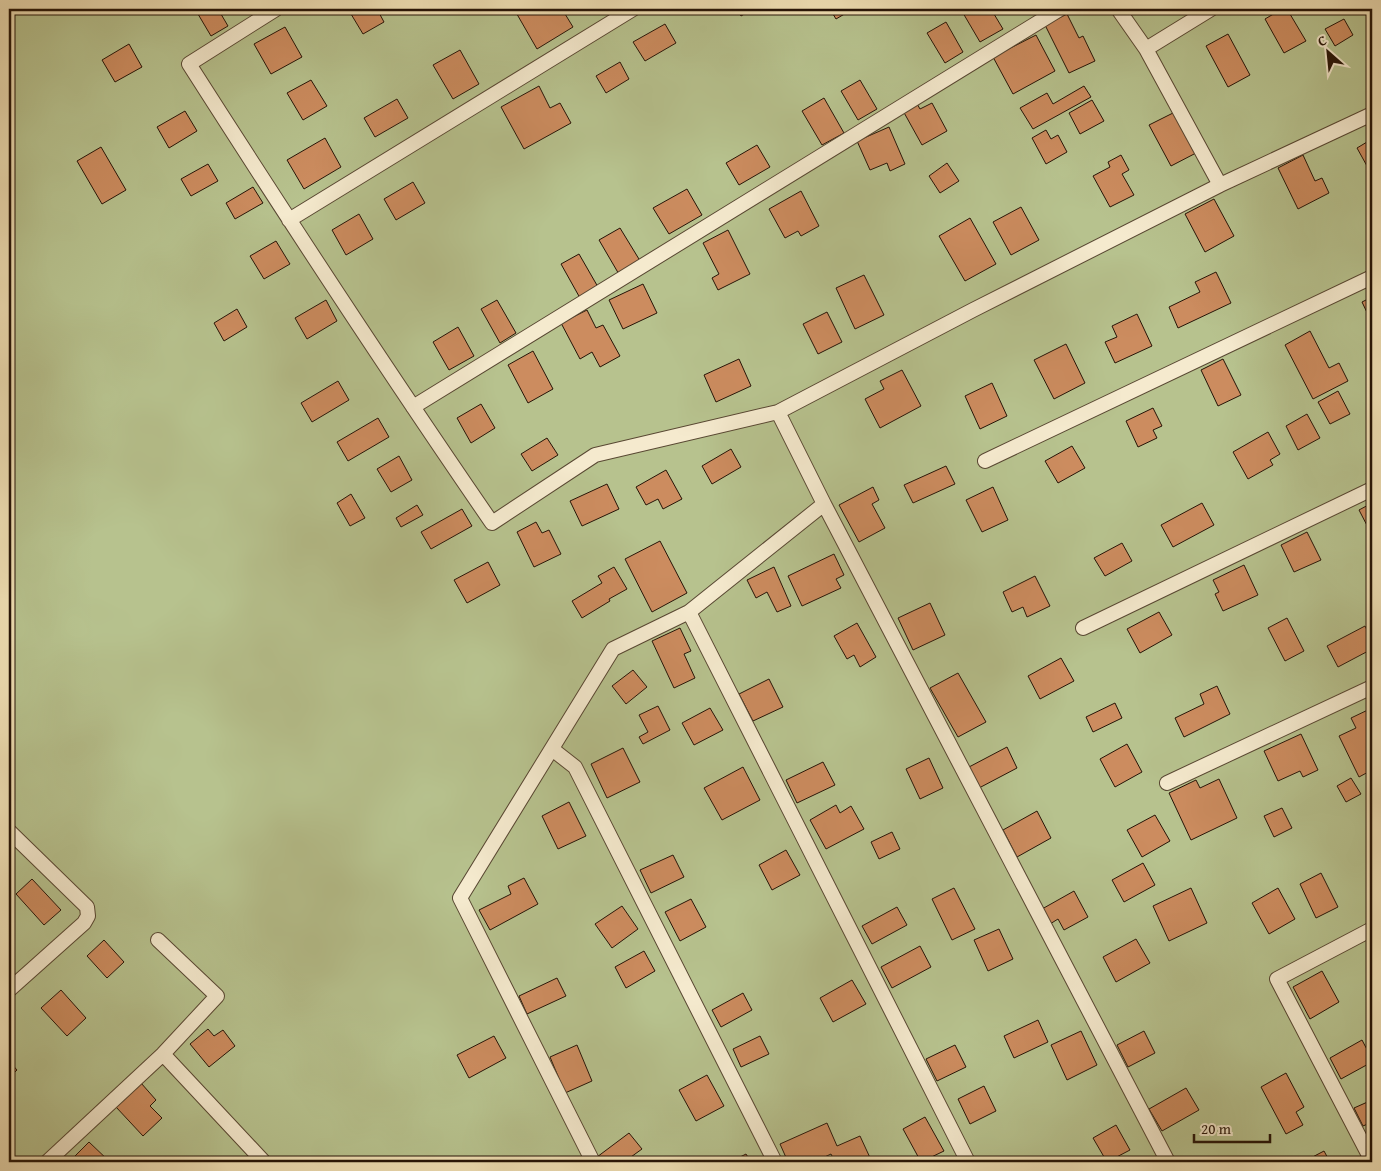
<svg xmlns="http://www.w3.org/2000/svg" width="1381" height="1171" viewBox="0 0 1381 1171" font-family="'Gentium Book Plus',serif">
	<rect width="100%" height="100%" fill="#efdfb4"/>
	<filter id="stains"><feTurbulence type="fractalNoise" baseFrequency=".004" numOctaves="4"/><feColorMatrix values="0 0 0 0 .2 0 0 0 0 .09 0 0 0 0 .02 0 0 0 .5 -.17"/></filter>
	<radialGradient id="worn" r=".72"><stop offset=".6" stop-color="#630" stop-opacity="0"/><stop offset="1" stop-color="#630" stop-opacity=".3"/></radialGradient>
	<!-- green -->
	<path fill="#b7c28e" stroke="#6e6b4a" d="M9,9H1372V1162H9Z"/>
	<!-- building -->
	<path fill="#cc8c5f" stroke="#261407" d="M195,9H218L228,26L211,36Z
		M360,9H377L384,22L363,34L351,14Z
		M514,9H562L573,27L537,49Z
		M737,9H753L741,16Z
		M830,9H853L836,19Z
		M970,9H991L1003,29L980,42L963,13Z
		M1282,9H1287L1306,41L1284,53L1265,19Z
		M1067,14L1079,38L1083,36L1095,61L1069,73L1045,25Z
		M1344,19L1353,35L1335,46L1325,29Z
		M946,22L963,52L945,63L927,33Z
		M665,24L676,43L645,61L633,42Z
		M285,27L302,57L271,74L254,44Z
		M1228,34L1250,75L1228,87L1206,46Z
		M1036,35L1055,71L1013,94L993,57Z
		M129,44L142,67L115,82L102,60Z
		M460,50L479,84L453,99L433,65Z
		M620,62L629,79L606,93L596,76Z
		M311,80L327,106L303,120L287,93Z
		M860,80L877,109L858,120L841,91Z
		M539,86L550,108L560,103L571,123L524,149L501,107Z
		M1084,86L1091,97L1033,129L1020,108L1047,93L1053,104Z
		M824,98L844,133L822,145L802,111Z
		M397,99L408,118L375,137L364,118Z
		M1092,100L1104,121L1080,134L1069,113Z
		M916,102L920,109L932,103L947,131L922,145L902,109Z
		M185,111L197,131L169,148L157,127Z
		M1175,112L1196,153L1171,166L1149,125Z
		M889,127L905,164L890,171L887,163L870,170L857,141Z
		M1046,130L1051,139L1058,135L1067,152L1046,164L1032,138Z
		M325,138L341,167L304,189L287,160Z
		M1372,139V175L1357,148Z
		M757,145L770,167L739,185L726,163Z
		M101,147L126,190L102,204L77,161Z
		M1121,155L1129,170L1122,174L1134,195L1110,207L1093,176L1110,167L1108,162Z
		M1303,155L1315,181L1322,178L1329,193L1298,209L1278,168Z
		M947,163L959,181L940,193L929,176Z
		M208,164L218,181L191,196L181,179Z
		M413,182L425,203L396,220L384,199Z
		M253,187L263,203L235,219L226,203Z
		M687,189L702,215L669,234L653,208Z
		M801,191L819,226L801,236L798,231L785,238L769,209Z
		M1214,199L1234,236L1205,252L1185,214Z
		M1021,207L1039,240L1011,255L993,222Z
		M359,214L373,239L346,255L332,230Z
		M970,218L996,264L965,281L939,236Z
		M620,228L642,264L620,276L599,240Z
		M728,230L750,274L718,290L712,278L719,274L703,243Z
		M276,241L290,264L264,279L250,256Z
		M579,254L598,287L580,298L561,264Z
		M1216,272L1231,303L1178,328L1169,307L1200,292L1195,282Z
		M864,275L884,315L855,329L836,288Z
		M643,284L657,313L623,329L609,300Z
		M1372,297V323L1362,302Z
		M326,300L337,321L307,339L295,318Z
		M497,300L516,333L500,343L481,309Z
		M237,309L247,327L224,341L214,323Z
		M587,310L596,328L603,325L620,356L600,367L592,352L580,359L561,323Z
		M827,312L842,342L818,354L803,324Z
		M1137,314L1152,346L1115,363L1105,342L1117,337L1112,326Z
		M458,327L474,356L449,370L433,342Z
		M1310,331L1329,368L1339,363L1348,381L1313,399L1285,345Z
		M1066,344L1085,383L1054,399L1034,360Z
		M533,351L553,389L528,403L508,365Z
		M739,359L751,386L716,402L704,375Z
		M1223,359L1241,395L1218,406L1201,370Z
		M902,370L921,406L880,428L865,399L884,389L880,381Z
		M338,381L349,400L312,422L301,403Z
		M992,383L1007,416L980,429L965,396Z
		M1338,391L1350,414L1330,424L1318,402Z
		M481,404L495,428L471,443L457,418Z
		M1153,408L1162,426L1153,430L1157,438L1138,447L1126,421Z
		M1307,414L1320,438L1298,450L1286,426Z
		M378,418L389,437L348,461L337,442Z
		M1268,432L1280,454L1270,460L1273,465L1248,479L1233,452Z
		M547,438L558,455L532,471L521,454Z
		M1072,446L1085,468L1058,483L1045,461Z
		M731,449L741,467L712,484L702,466Z
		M399,456L412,480L391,492L377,469Z
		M946,466L955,484L913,503L904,485Z
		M666,470L682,499L663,509L658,499L646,505L636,487Z
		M607,484L619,509L582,526L570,501Z
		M873,487L879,500L872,504L885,528L859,542L839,505Z
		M993,487L1008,520L982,532L966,500Z
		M351,494L365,518L350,526L337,503Z
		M1202,503L1214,525L1173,547L1161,525Z
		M1372,503V535L1359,510Z
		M417,505L423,515L401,527L396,518Z
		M462,509L472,526L431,549L421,532Z
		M536,522L542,533L549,530L561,554L534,567L517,532Z
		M1307,532L1321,560L1294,572L1281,545Z
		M660,541L687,593L652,612L625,559Z
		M1122,543L1132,561L1105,576L1094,558Z
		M834,554L844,575L836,579L841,588L802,606L788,576Z
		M488,562L500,585L467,603L454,580Z
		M1244,565L1258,595L1223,611L1215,594L1219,592L1213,580Z
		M614,567L627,589L609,599L610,601L582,618L572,601L602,583L598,576Z
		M774,567L791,606L777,612L767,592L756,598L747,580Z
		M1035,576L1050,606L1027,617L1023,607L1012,612L1003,592Z
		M930,603L945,635L913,650L898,618Z
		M1159,612L1172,635L1140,653L1127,629Z
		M1287,618L1304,651L1285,661L1268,628Z
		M857,623L876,657L860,667L854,655L847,659L834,636Z
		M1365,626L1372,640V649L1338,667L1327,646Z
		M680,628L691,651L684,654L695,678L674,688L652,641Z
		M1061,658L1074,681L1040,699L1028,676Z
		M633,670L647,687L626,704L612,686Z
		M958,673L986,722L958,737L930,688Z
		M769,679L783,707L753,721L739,694Z
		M1217,686L1230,714L1184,737L1175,718L1204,704L1200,694Z
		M1115,703L1122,718L1093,732L1086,717Z
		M658,706L670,730L643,744L639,737L648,732L639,715Z
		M710,708L723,730L694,745L682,723Z
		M1372,708V770L1359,777L1339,736L1356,728L1351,718Z
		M1301,734L1318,770L1303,777L1300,771L1278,781L1264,751Z
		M1127,744L1142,772L1115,787L1100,759Z
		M1007,747L1017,768L979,788L969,767Z
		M623,748L640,782L607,798L591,764Z
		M929,758L943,788L920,799L906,769Z
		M823,762L835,785L797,803L786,780Z
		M743,767L760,800L722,820L704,788Z
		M1351,778L1361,794L1346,802L1337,786Z
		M1219,779L1237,818L1191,840L1169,793L1196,780L1200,788Z
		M569,802L586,836L558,849L542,816Z
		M836,805L840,813L851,806L864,829L826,849L810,820Z
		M1282,808L1292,828L1274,837L1264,816Z
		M1037,811L1051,838L1017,857L1003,830Z
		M1155,815L1170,841L1142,857L1127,830Z
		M892,832L900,849L879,859L871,842Z
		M786,850L800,875L772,890L759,865Z
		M673,855L684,877L651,893L640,870Z
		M1143,863L1155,885L1124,902L1112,880Z
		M1321,873L1338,907L1316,918L1300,884Z
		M524,878L538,904L490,930L479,910L511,894L508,886Z
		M32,879L61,910L44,925L16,894Z
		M954,888L975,929L952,940L932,899Z
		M1191,888L1207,923L1169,941L1153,906Z
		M1278,888L1295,919L1269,934L1252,903Z
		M1074,891L1088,917L1064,930L1058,919L1050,924L1042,909Z
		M691,899L706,927L680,941L665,912Z
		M622,906L638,929L612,948L595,924Z
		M897,907L907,925L872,944L862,926Z
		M999,929L1013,959L988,971L974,940Z
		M1136,939L1150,963L1116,982L1103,957Z
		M104,940L124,962L107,978L87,956Z
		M920,946L931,967L892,988L881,967Z
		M644,951L655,971L626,988L615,967Z
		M1322,971L1339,1002L1310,1019L1293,987Z
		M557,978L566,996L527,1014L519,996Z
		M852,980L866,1004L833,1022L820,998Z
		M61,990L86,1018L67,1036L41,1008Z
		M743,993L752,1010L721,1027L712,1010Z
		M1038,1020L1048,1042L1014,1058L1004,1036Z
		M208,1029L214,1036L223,1030L235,1046L209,1067L190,1044Z
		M1081,1031L1097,1065L1067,1080L1051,1045Z
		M1144,1031L1155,1053L1128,1067L1117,1045Z
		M494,1036L506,1058L469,1078L457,1055Z
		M760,1036L769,1054L741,1067L733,1049Z
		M1362,1040L1372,1059V1062L1341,1079L1330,1058Z
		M577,1045L592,1081L565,1093L550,1057Z
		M955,1045L966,1067L937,1081L926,1059Z
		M9,1061L17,1070L9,1078Z
		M1286,1073L1304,1107L1296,1112L1303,1125L1286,1134L1261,1087Z
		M707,1075L724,1106L696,1121L679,1090Z
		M141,1083L156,1100L150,1106L162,1118L143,1136L116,1107Z
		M984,1086L996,1111L970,1124L958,1099Z
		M1186,1088L1199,1110L1162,1131L1149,1109Z
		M1372,1100V1122L1363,1126L1354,1108Z
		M925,1117L944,1151L921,1162L903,1129Z
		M827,1123L837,1146L860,1136L872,1162H835L831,1154L814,1162L811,1157L800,1162H788L780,1144Z
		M1116,1125L1130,1150L1107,1162L1093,1138Z
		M629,1133L642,1149L624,1162H601L597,1157Z
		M89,1142L110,1162H69Z
		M1324,1151L1330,1162H1303Z
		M746,1154L751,1162H730Z"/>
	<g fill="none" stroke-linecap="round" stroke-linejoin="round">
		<!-- lane casing -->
		<g stroke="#584732" stroke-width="16">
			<path id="lane" d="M276,9L189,64C288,219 388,372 492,523L595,455L778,412L973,310L1220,185L1146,49L1118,9
				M1146,49L1211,9
				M1220,185L1372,114
				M289,220L633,9
				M413,407L1060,9
				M985,461L1372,277
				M824,504L1168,1162
				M689,612L968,1162
				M1083,628L1372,489
				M552,749L575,767L775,1162
				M1167,783L1372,687
				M9,831L87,907L88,916L84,923L9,990
				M1372,929L1277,979L1372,1161
				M163,1054L264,1162
				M47,1162L163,1054L217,996L158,940
				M593,1162L460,898L613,649L689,612L824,504L778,412"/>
		</g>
		<!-- lane -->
		<use href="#lane" stroke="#f5eace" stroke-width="14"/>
	</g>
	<!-- margin -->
	<rect width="1381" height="1171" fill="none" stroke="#efdfb4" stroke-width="30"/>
	<rect x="10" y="10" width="1361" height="1151" fill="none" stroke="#261407" stroke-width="2.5"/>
	<rect x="15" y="15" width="1351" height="1141" fill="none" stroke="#261407"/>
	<!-- north arrow -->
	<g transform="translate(1328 52) rotate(333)" stroke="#f5eace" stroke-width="4" paint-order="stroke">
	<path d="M0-4L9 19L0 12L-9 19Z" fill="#261407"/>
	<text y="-8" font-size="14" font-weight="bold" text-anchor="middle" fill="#261407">С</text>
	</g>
	<!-- scale -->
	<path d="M1194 1134v8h76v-8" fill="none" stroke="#261407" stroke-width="2.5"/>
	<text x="1201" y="1134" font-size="15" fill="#261407" stroke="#f5eace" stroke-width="4" paint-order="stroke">20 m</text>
	<rect width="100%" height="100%" filter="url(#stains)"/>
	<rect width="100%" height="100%" fill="url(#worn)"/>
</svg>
